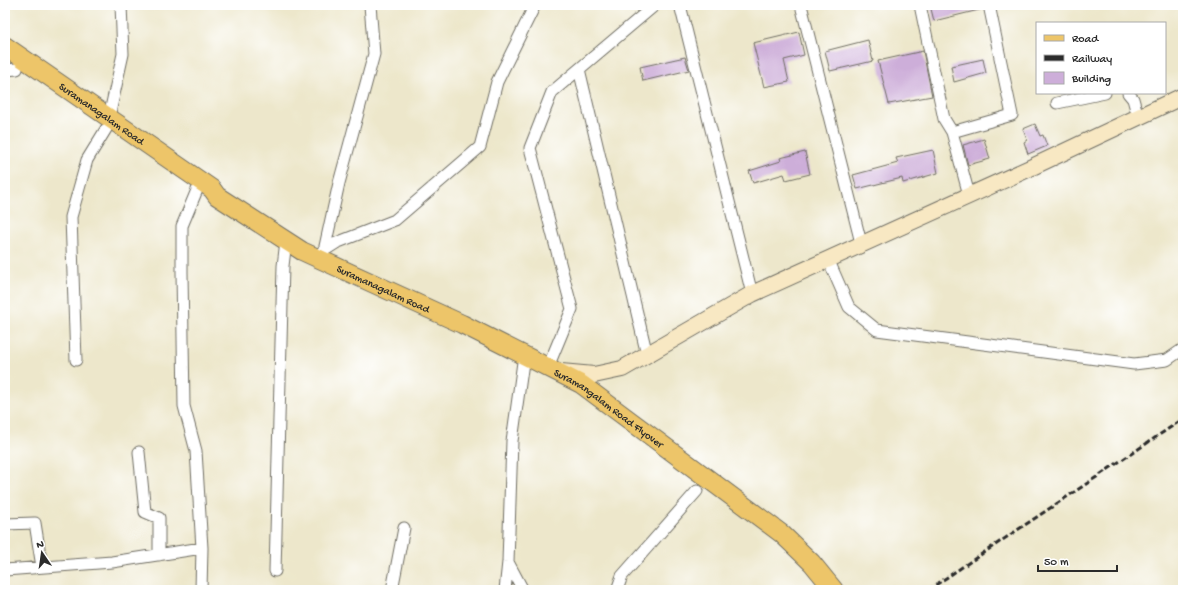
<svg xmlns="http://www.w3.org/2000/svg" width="1188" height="595" viewBox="0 0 1188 595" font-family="'Gochi Hand',sans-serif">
	<rect width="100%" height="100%" fill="#fff"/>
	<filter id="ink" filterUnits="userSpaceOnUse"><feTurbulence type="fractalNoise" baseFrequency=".025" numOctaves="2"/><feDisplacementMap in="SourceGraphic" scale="8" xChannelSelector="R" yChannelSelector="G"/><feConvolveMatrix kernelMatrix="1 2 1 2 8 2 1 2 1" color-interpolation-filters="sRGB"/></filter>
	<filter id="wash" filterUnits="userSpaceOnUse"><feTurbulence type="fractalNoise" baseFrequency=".012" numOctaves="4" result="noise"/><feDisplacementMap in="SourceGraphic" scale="16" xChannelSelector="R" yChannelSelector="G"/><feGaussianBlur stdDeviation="0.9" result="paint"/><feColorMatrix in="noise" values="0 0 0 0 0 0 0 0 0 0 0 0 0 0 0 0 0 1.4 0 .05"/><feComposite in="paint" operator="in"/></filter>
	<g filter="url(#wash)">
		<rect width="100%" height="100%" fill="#ede7cb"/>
		<g id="blocks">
			<!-- building -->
			<path fill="#cdaed9" d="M930,5H982L983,9L934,21Z
				M799,32L804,55L784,60L789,82L764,87L753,43Z
				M868,40L873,61L830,71L825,51Z
				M923,51L932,96L889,104L878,61Z
				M685,57L689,70L643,81L640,67Z
				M983,59L986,73L954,82L951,66Z
				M1035,124L1040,136L1043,135L1047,146L1028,154L1024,142L1027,140L1023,129Z
				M984,139L990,159L968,165L963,145Z
				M933,150L938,173L903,183L902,178L857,189L853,175L898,163L896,158Z
				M805,152L810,174L786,180L784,174L753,183L749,171L781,161L780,158Z"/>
		</g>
	</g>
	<g filter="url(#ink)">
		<use href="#blocks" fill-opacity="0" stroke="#6f6d63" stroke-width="1"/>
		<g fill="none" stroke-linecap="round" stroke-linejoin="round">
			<!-- street casing -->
			<g stroke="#6f6d63" stroke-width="13">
				<path id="street" d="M680,5L752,294
					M801,5L861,243
					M920,5L944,119L952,132
					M579,69L647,355
					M5,70L17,69
					M1128,93L1133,99L1138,117
					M1057,103L1105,93
					M109,117L123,54L121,5
					M969,195L952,132L1012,115L989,5
					M324,251L339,183L374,54L370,5
					M314,257L336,243L395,220L480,147L497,82L535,5
					M828,259L849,307L877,330L1134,364L1167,360L1183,349
					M76,360L71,217L87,160L106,129
					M548,367L572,309L530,148L552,92L655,5
					M139,452L145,512L159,518V555
					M5,524L35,523L42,567
					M508,562L523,590
					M5,570L112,562L202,548L196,451L184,406L182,272V226L197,190
					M275,571L283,266L286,241
					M201,590L202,548
					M392,590L404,528
					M505,590L508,562L512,441L524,355
					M617,590L622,576L697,491"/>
			</g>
			<!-- secondary casing -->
			<g stroke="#6f6d63" stroke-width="18">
				<path id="secondary" d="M561,372L594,375L622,369L752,294L1030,168L1183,96"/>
			</g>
			<!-- primary casing -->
			<g stroke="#6f6d63" stroke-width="20">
				<g id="primary">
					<path id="s1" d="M5,46L212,189L217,196L302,251L462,324L581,384L782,534L812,563L834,590"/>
				</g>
			</g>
			<!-- street -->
			<use href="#street" stroke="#fff" stroke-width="11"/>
			<!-- secondary -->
			<use href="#secondary" stroke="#f8e8c3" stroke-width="16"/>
			<!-- primary -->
			<use href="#primary" stroke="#edc569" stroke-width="18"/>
			<!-- rail -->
			<path stroke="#2b2b2b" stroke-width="3" stroke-dasharray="6 3" stroke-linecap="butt" d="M928,590L1183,419"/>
		</g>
	</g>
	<g text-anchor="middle" stroke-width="4" stroke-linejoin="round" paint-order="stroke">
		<!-- street labels -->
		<g font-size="11" fill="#2b2b2b" stroke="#fff">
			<text dy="4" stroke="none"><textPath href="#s1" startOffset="118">Suramanagalam Road</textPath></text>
			<text dy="4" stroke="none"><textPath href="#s1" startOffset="451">Suramanagalam Road</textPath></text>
			<text dy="4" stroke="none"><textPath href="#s1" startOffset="707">Suramangalam Road Flyover</textPath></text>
		</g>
	</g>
	<!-- margin -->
	<rect width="1188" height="595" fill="none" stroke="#fff" stroke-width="20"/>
	<!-- legend -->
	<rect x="1036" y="22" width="130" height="72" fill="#ffffff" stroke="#aaaaaa"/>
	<rect x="1044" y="35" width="20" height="6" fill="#edc569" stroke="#aaaaaa"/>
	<text x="1072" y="42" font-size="12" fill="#2b2b2b">Road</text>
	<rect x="1044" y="55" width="20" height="6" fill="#2b2b2b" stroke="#aaaaaa"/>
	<text x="1072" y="62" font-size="12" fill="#2b2b2b">Railway</text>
	<rect x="1044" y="72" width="20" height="12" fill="#cdaed9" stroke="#aaaaaa"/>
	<text x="1072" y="82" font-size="12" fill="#2b2b2b">Building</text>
	<!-- north arrow -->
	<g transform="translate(42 553) rotate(347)" stroke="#ffffff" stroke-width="3" paint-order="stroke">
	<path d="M0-3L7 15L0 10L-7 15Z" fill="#2b2b2b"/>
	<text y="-6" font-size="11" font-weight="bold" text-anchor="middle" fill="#2b2b2b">N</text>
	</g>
	<!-- scale -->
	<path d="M1038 565v6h79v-6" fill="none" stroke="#2b2b2b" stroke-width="2"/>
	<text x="1044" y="565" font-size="12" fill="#2b2b2b" stroke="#ffffff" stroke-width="3" paint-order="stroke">50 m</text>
</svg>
